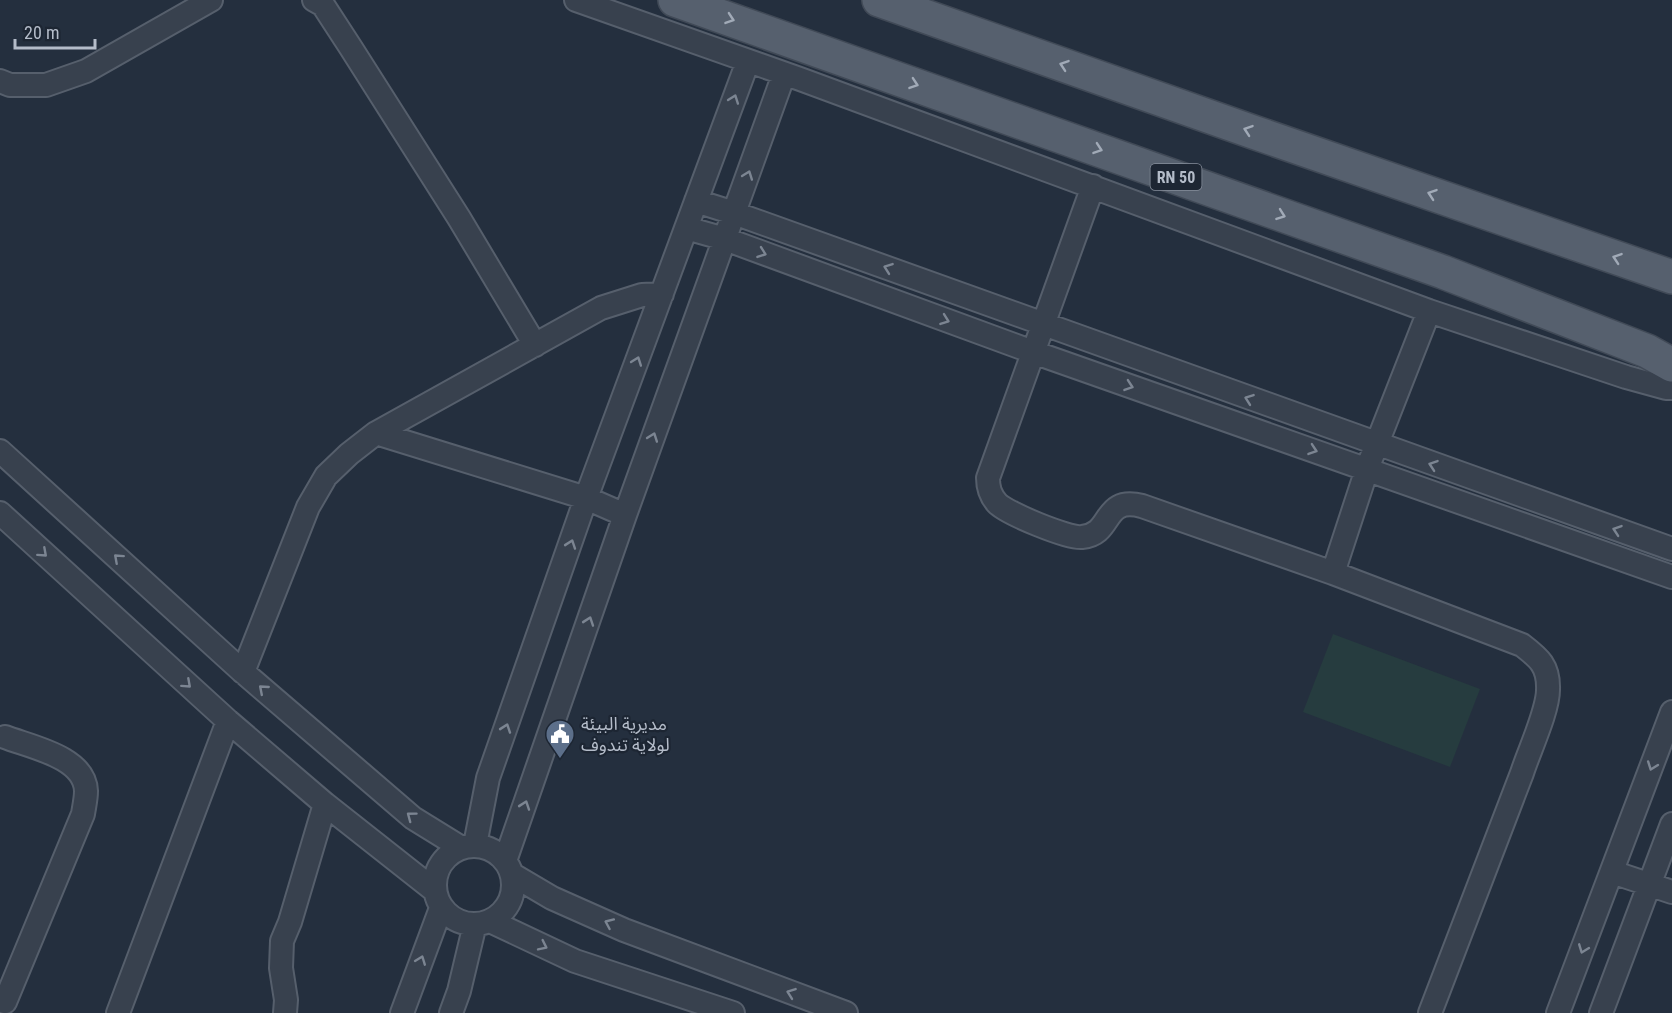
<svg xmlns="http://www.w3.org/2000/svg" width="1672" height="1013" viewBox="0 0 1672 1013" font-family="'Roboto Condensed','Noto Sans Arabic',sans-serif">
	<rect width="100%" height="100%" fill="#242f3e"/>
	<!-- pitch -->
	<path fill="#263c3f" d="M1333,634L1480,689L1450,767L1303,712Z"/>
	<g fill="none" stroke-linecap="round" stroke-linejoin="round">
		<!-- minor casing -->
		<g stroke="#565f6c" stroke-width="26">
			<path id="minor" d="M314,0L323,5L351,48L459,218L535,345
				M576,0L800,79L1429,311L1626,377L1666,388H1672
				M0,81L10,85H46L86,71L211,0
				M1093,186L988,478C988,488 990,495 997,503C1006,513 1069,539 1082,537C1114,534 1101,496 1142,506L1333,573L1522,645C1539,658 1549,666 1548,690C1548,711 1529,751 1522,773C1492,853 1461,933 1430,1013
				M696,201L734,213C1047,325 1359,439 1672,549
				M686,228L725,239L1033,352L1672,577
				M376,433L586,498L625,515
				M0,451L243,672L413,818L460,847
				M0,513L228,721L325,804L434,890
				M1333,573L1367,469L1429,311
				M243,672L308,507L326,476L349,454L376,433L601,308L642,295L662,294
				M475,845L488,778L586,498L748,61
				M435 885a39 39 0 1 1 78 0a39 39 0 1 1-78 0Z
				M505,861L625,515L784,74
				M1612,872L1672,892
				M513,875L552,898L624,930L846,1013
				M490,921L575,961L733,1013
				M5,1002L83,814C84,807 86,799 86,791C85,757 31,747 5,737
				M118,1013L228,721
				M285,1013L286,1000L281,968L282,941L290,922L325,804
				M402,1013L441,908
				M451,1013L459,991L475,924
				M1558,1013L1672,712
				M1601,1013L1672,824"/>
		</g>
		<!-- primary casing -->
		<g stroke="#414a57" stroke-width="36">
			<path id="primary" d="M675,0L1443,272L1647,351L1672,365
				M879,0L1253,132L1672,277"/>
		</g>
		<!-- minor -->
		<use href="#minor" stroke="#38414e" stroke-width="22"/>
		<!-- primary -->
		<use href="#primary" stroke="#56606e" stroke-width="33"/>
	</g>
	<!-- one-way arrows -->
	<defs><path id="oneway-chevron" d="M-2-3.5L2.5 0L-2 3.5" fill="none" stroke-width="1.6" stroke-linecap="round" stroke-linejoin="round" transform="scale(1.5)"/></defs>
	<g stroke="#a1aab7">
		<use href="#oneway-chevron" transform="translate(730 19) rotate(19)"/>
		<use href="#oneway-chevron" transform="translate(1064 65) rotate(-161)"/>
		<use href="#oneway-chevron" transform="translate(914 84) rotate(19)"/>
		<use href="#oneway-chevron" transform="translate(1248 130) rotate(-161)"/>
		<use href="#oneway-chevron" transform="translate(1098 149) rotate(19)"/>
		<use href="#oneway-chevron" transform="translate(1432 194) rotate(-161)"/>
		<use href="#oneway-chevron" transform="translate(1281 215) rotate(20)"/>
		<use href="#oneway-chevron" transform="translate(1617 258) rotate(-161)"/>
	</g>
	<g stroke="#7c8592">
		<use href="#oneway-chevron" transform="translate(734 99) rotate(-70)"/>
		<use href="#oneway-chevron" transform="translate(748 175) rotate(-70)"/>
		<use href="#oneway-chevron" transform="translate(762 253) rotate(20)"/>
		<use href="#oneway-chevron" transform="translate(888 268) rotate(-160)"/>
		<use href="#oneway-chevron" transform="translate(945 320) rotate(20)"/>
		<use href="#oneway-chevron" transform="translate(637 361) rotate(-70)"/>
		<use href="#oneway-chevron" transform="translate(1129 386) rotate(19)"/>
		<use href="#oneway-chevron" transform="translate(1249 399) rotate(-160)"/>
		<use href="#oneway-chevron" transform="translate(653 437) rotate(-70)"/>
		<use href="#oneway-chevron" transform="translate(1313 450) rotate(19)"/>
		<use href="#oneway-chevron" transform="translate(1433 465) rotate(-161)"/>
		<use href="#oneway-chevron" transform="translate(1617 530) rotate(-161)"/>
		<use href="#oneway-chevron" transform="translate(571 544) rotate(-71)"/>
		<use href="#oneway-chevron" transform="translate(43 553) rotate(42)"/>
		<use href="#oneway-chevron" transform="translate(118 558) rotate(-138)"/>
		<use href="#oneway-chevron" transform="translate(589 621) rotate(-71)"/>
		<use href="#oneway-chevron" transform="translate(187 684) rotate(42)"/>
		<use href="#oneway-chevron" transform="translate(263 689) rotate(-139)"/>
		<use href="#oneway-chevron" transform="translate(506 728) rotate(-71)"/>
		<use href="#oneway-chevron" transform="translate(1652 766) rotate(110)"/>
		<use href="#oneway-chevron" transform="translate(525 805) rotate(-71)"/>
		<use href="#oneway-chevron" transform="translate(411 816) rotate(-143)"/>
		<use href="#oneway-chevron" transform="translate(609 923) rotate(-156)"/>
		<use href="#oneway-chevron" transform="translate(543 946) rotate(26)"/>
		<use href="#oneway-chevron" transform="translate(1583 949) rotate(111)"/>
		<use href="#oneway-chevron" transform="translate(421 960) rotate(-69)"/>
		<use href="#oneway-chevron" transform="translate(791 993) rotate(-160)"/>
	</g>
	<!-- icons -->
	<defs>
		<g id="civic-pin" transform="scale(1.5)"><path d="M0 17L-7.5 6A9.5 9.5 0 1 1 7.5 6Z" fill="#5c6f8a" stroke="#1d2633"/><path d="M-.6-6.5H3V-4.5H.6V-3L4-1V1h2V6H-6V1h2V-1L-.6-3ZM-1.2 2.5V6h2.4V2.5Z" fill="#fff"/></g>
	</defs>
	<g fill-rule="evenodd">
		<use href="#civic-pin" x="560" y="734"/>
	</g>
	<g text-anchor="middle" stroke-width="4.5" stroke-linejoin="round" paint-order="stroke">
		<!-- shield labels -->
		<rect fill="#1d2633" stroke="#878f9c" stroke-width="1.5" x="1150.5" y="164" width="51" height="26" rx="4.5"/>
		<g font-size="16" font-weight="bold" fill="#b4bcc9">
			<text x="1176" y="183">RN 50</text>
		</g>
		<!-- poi labels -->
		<g font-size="18" fill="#b4bcc9" stroke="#1d2633" text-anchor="start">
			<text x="581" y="730">مديرية البيئة<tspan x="581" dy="21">لولاية تندوف</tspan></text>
		</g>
	</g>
	<!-- scale -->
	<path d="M15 39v9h80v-9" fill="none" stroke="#b4bcc9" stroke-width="3"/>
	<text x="24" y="39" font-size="18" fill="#b4bcc9" stroke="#1d2633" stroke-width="4.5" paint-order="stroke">20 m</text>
</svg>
